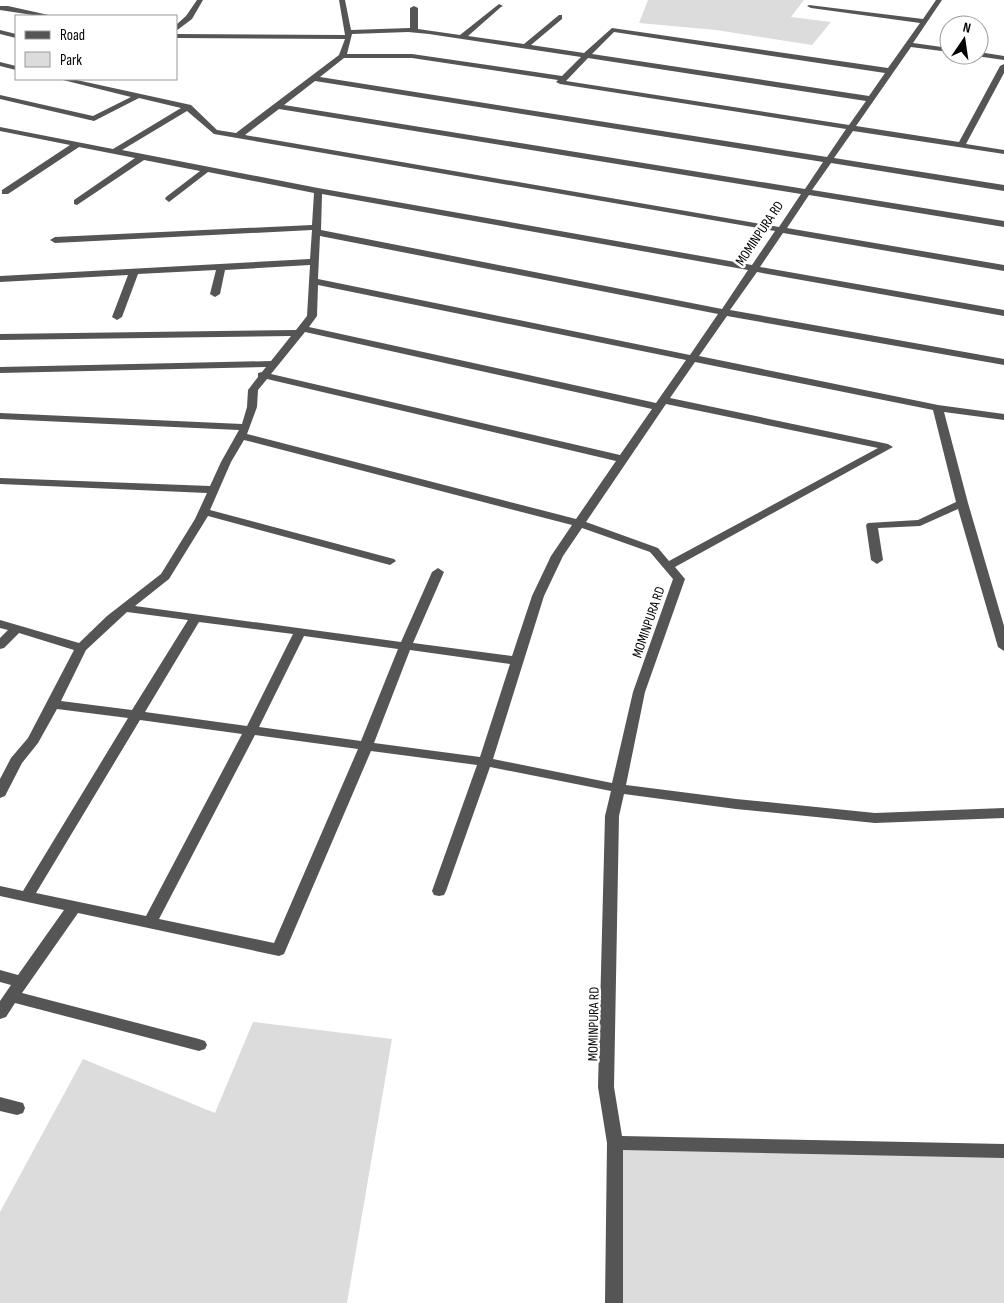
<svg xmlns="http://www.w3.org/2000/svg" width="1004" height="1303" viewBox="0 0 1004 1303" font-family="'Sofia Sans Condensed',sans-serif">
	<rect width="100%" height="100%" fill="#fff"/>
	<!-- green -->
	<path fill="#dcdcdc" d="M648,0H804L791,17L831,22L812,45L716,30L639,23Z
		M253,1022L392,1039L347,1303H0V1212L83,1059L215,1113Z
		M615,1143L1004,1151V1303H614Z"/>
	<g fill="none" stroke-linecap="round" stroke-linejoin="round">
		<!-- minor -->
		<path fill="#555" fill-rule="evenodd" d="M197,0H203L192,19L176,31V25L186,16Z
			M339,0H345L351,30L410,28V8L414,6L418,8V29L460,35L499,4L503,6L501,7L468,36L524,44L559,15H562V19L531,45L584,53L612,28L888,68L920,23L811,8L807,6L809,5L923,19L936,0H942L913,43L949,48V52L911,47L856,126L959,142L1000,66L1004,64V73L966,144L1004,150V154L853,131L834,158L1004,185V191L831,163L812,190L1004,221V227L809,195L787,228L1004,265V271L783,233L760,267L1004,310V316L757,272L730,310L1004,359V365L727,316L699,356L938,405L1004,414V420L944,412L968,503L1004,626V651L998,647L958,509L920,526L878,528L883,560L877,564L871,560L866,525L868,523L918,520L956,502L933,410L695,362L670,398L888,444L893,447L675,567L685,579L645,692L626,785L736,799L875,813L1004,808V818L875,823L736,809L624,794L619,816L614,1087L622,1136L1004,1144V1158L623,1150V1303H605L607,1143L598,1087L605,816L611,791L490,767L446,891L444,895L439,896L434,895L432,891L477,765L371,751L284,954L279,956L78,913L22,993L199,1039L205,1041L207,1045L205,1049L199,1051L15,1003L6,1017L0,1019V1001L11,985L0,982V970L18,975L64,910L0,896V886L23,891L128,718L57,709L38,743L22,763L5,796L0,798V779L11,758L28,738L74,650L19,633L4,648L0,649V638L8,630L0,628V620L79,643L107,616L161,574L195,519L207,493L0,484V478L210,486L221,462L239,430L0,419V413L242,424L247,407L248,390L258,377V373L262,372L266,367L0,373V367L271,361L291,336L0,340V334L296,330L307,316L310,265L225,270L220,294L215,297L210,294L216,270L138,274L122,317L117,320L112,317L128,275L0,282V276L310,259L312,230L55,243L50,240L55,237L312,225L314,193L208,172L169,202L165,199L166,197L200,171L144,160L77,205L74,204V200L135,158L79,147L8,194H2V190L70,145L0,131V127L113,149L181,108L139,98L94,121L0,99V95L93,116L131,97L59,79H72L191,105L217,130L236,133L339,55L345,39L176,38V34L345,35ZM408,32L429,34L581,57L562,76L412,54H347L352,34ZM614,32L885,73L869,96L592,54ZM344,58H412L558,80L556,82L560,84L846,129L827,157L320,77ZM588,58L866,101L849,125L566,81ZM315,81L823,162L805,189L284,105ZM279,109L801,194L779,227L245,135ZM187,111L214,134L775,231L752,265L318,188L122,150ZM322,194L748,270L722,309L321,230ZM320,236L718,314L690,355L318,279ZM318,285L686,360L656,403L309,327L317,316ZM305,332L652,409L620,455L271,374ZM267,379L616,461L576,519L247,434L257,407L258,390ZM666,404L878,448L669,561L658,548L586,522ZM244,440L572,525L551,556L532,596L512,656L413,643L444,572L438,568L432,572L401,642L135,606L169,579L208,516L390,565L396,561L394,559L210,510L231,462ZM582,528L650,552L673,579L633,692L612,783L493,759L544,596L563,556ZM127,612L188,620L132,710L61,701L86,650ZM199,622L293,634L247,726L145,712ZM304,636L398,649L361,741L259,727ZM410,650L510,664L480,757L374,743ZM140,720L242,734L146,916L36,893ZM255,735L358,749L274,943L159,919Z
			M0,6H8L53,16H39L0,10Z
			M0,30L16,34V38L0,34Z
			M979,52L1004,56V60L976,56L979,55Z
			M0,62L16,66V70L0,66Z
			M0,1097L23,1103L25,1108L23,1113L17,1115L0,1111Z"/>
	</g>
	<g text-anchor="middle" stroke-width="5" stroke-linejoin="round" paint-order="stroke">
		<!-- street labels -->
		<g font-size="14" fill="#000" stroke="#fff">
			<text transform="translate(759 233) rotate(-56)" y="5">MOMINPURA RD</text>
			<text transform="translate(648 622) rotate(-71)" y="5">MOMINPURA RD</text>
			<text transform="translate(593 1024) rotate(-89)" y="5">MOMINPURA RD</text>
		</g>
	</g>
	<!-- legend -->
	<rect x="15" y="15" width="162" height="65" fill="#ffffff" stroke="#999999"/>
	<rect x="25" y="31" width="25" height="8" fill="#555555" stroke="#999999"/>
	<text x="60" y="40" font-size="15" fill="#000000">Road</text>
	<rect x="25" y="52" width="25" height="15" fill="#dcdcdc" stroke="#999999"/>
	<text x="60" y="65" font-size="15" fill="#000000">Park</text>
	<!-- north arrow -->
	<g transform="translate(964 40) rotate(13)"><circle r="24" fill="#ffffff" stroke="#999999"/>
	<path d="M0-4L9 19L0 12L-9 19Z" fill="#000000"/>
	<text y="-8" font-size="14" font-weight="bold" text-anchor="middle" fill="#000000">N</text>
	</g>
</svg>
